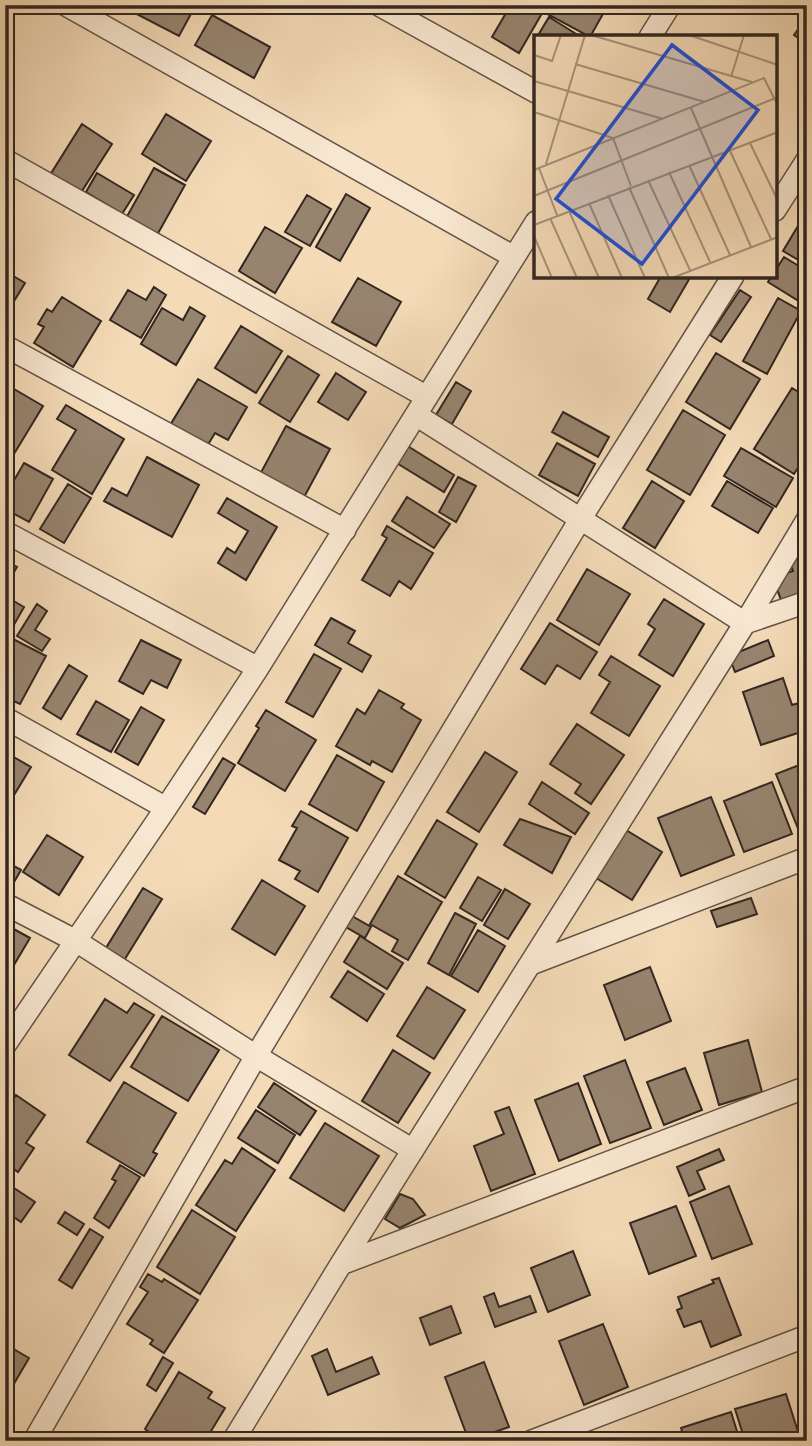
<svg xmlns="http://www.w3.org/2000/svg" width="812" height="1446" viewBox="0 0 812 1446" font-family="'Gentium Book Plus',serif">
	<rect width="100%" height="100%" fill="#f4dab7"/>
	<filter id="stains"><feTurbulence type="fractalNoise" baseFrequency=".00286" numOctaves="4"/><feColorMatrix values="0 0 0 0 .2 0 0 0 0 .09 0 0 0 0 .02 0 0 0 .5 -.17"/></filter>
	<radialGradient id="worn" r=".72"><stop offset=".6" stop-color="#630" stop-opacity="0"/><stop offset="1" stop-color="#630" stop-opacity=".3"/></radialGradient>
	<!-- building -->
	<path fill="#97846f" stroke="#322720" stroke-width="2" d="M132,5H185L193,10L179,36L129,10Z
		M505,5H524L541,15L519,53L492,37L506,13L502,10Z
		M538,5H608L590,37L536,8Z
		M212,15L270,47L254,78L195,45Z
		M549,17L581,37H537Z
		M807,17V44L794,35Z
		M166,114L211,141L186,181L142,154Z
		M82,124L112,144L80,194L50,175Z
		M154,168L185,185L156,237L125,220Z
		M97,173L134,195L122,214L86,192Z
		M346,194L370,208L340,261L316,247Z
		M307,195L331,209L310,246L285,232Z
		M798,226L807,232V265L783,251Z
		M265,227L302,248L275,293L239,271Z
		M784,257L807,271L805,305L768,282L772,276H775V271Z
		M5,271L25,283L5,316Z
		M661,276H691L670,312L648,299Z
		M358,278L401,302L376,346L332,322Z
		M154,287L166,295L141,338L110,320L128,290L146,300Z
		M740,290L751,297L721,342L710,335Z
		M62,297L101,321L73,367L34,343L44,327L38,324L47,309L52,312Z
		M778,298L801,311L767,374L743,361Z
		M190,307L205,316L176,365L141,344L162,308L183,320Z
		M241,326L282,351L256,393L215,368Z
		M716,353L760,379L730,429L686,402Z
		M288,356L319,375L290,422L259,403Z
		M336,373L366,392L348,420L318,402Z
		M198,379L247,407L228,440L215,433L206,448L169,427Z
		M456,382L471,391L452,424L436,415Z
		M792,388L807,397V454L794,474L754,449Z
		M14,389L43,406L14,454L5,449V403Z
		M66,405L124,439L92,494L52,470L76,430L57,419Z
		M683,410L725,435L690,495L647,470Z
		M563,412L609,437L598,457L552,432Z
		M286,426L330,449L302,501L258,478Z
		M557,443L595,464L578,496L539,475Z
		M406,445L454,475L444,492L395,462Z
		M741,448L793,478L776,507L724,476Z
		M147,457L199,485L172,537L104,501L112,488L127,496Z
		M24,463L53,479L29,522L5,509V496Z
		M458,477L476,486L456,522L439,512Z
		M652,481L684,501L655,548L623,528Z
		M727,481L773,508L758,533L712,506Z
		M68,484L91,498L64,543L40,529Z
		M407,497L450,524L434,548L392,521Z
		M227,498L277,527L246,580L218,563L227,548L235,553L248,531L218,513Z
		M387,526L433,553L411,589L399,581L390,596L362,580L387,538L382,535Z
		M807,550V591L781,600L773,578L793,571L787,557Z
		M5,561L17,567L5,588Z
		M587,569L630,594L599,645L557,620Z
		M5,596L24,607L11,630L5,627Z
		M664,599L704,624L673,676L639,655L655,629L648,624Z
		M37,604L47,611L35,630L50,639L42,651L17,636Z
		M331,618L355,631L348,643L371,656L362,672L315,645Z
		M550,623L597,652L580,679L557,665L545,684L521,669Z
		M13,639L46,656L20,704L5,697V653Z
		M141,640L181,660L167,688L151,680L143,694L119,681Z
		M768,640L774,656L735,672L729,656Z
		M314,654L341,669L313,717L286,702Z
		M611,656L660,686L629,736L591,713L610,682L599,675Z
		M69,665L87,676L61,719L43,708Z
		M783,678L792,705L799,703L807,730L761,745L743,692Z
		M379,690L404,704L401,708L421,720L392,772L372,761L370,765L336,746L357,709L365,714Z
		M96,701L129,720L111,752L77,734Z
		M141,707L164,720L138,765L115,752Z
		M266,710L316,740L285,791L238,763L259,728L256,726Z
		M577,724L624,755L591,804L575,793L581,784L550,764Z
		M5,752L31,767L5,810Z
		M485,752L517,772L479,832L447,812Z
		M337,755L384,782L357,831L309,804Z
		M223,758L235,765L205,814L193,807Z
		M807,762V828L799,831L776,774Z
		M542,782L589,813L575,834L529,804Z
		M772,782L792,834L744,852L724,801Z
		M711,797L734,855L681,876L658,818Z
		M301,811L348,838L318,892L295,879L300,871L279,860L297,828L292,826Z
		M520,819L571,837L552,873L504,845Z
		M437,820L477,844L445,898L405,874Z
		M626,830L662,852L632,900L596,878Z
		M47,835L83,857L59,895L23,872Z
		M5,861L21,870L13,884L5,880Z
		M398,876L442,902L408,960L392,951L398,940L370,924Z
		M478,877L501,890L482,921L460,908Z
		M262,880L305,906L275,955L232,929Z
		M143,888L162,899L120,967L101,956Z
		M505,889L530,904L508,939L484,925Z
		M751,898L757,914L717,927L711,911Z
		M455,913L476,924L449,975L428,963Z
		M352,916L371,927L365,938L346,927Z
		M10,927L30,938L5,980V934Z
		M478,930L505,946L478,992L451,976Z
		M360,936L403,963L387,989L344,962Z
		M650,967L671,1021L625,1040L604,985Z
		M348,971L384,994L367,1021L331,997Z
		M427,987L465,1010L434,1059L397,1036Z
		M105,999L127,1013L134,1003L154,1015L110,1081L69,1055Z
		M162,1016L219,1050L188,1101L131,1067Z
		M748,1040L762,1092L719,1105L704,1053Z
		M393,1050L430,1073L398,1123L362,1101Z
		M625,1060L651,1128L610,1143L584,1076Z
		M685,1068L702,1110L664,1125L647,1082Z
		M124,1082L176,1113L153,1152L157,1154L144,1176L87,1142Z
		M274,1083L316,1111L300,1135L258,1107Z
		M578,1083L601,1144L559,1161L535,1100Z
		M16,1095L45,1115L26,1143L34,1148L18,1172L5,1163V1112Z
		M509,1107L535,1174L491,1191L474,1146L504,1134L495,1112Z
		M256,1110L295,1135L278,1163L238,1138Z
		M325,1123L379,1156L344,1211L290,1178Z
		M242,1148L275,1170L236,1231L196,1205L225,1160L232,1164Z
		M719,1149L724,1160L697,1171L705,1189L689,1196L677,1167Z
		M120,1165L140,1177L109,1228L94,1218L116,1181L112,1179Z
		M5,1182L35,1202L21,1222L5,1211Z
		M729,1186L752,1244L712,1259L690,1202Z
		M400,1194L413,1199L425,1215L400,1228L385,1219Z
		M676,1206L696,1256L649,1274L630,1223Z
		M192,1210L235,1237L200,1294L157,1267Z
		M65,1212L84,1224L77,1235L58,1223Z
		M90,1229L103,1237L72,1288L59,1280Z
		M573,1251L590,1295L548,1312L531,1268Z
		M148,1274L162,1282L164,1279L198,1300L164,1353L150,1344L153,1340L127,1324L148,1292L140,1287Z
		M719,1278L741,1335L711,1347L701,1321L684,1327L677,1310L682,1308L678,1297L714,1283L712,1280Z
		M494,1293L499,1307L530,1296L536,1312L495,1327L484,1297Z
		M451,1306L461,1333L430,1345L420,1318Z
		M603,1324L628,1387L584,1405L559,1341Z
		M5,1344L29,1358L5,1399Z
		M327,1349L336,1372L372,1357L379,1374L328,1395L312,1356Z
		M163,1357L173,1363L156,1391L147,1385Z
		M484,1362L509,1427L469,1441L445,1377Z
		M179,1372L212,1392L208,1398L225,1408L205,1441H161L145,1429Z
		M786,1394L801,1441H745L735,1409Z
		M731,1412L740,1441H685L681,1428Z"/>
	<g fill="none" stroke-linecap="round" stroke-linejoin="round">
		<!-- minor casing -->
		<g stroke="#625446" stroke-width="24">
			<path id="minor" d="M66,5L514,257
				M379,5L536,92
				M650,37L670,5
				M5,160L427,397
				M775,210L807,160
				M5,346L345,530
				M416,415L745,623L807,602
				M5,532L258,668
				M5,718L166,808
				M5,904L76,941L256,1056L413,1150
				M531,964L807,858
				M5,1045L166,808L258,668L536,222
				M341,1264L807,1087
				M34,1441L256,1056L581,518L733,276
				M233,1441L341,1264L745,623L807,520
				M532,1441L807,1336"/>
		</g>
		<!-- minor -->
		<use href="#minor" stroke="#f8e7d0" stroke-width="21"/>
	</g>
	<!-- overview -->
	<g transform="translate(534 35)">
		<rect width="243" height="243" fill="#f4dab7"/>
		<path fill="none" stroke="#a6927b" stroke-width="2" d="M57,0L218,47M155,0L244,30M0,20L18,26L27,0M41,29L171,67M197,42L210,0M0,46L129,84M157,73L217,212M0,77L79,103L97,151M216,108L244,166M196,116L237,204M12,129L51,0M155,130L196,220M5,133L23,180M0,135L230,43L244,71M135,137L176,227M114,145L156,235M95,152L135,243M74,160L111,243M0,161L244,62M55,168L88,243M35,176L65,243M16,183L43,243M0,190L244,97M0,201L18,243M138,243L244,202"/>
		<path fill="#1d4ed8" fill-opacity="0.15" stroke="#1d4ed8" stroke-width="3.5" d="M138,10L224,75L108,229L22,164Z"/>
		<rect width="243" height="243" fill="none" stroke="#322720" stroke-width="3.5"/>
	</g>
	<!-- margin -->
	<rect width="812" height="1446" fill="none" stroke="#f4dab7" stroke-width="28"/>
	<rect x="7" y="7" width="798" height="1432" fill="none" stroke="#322720" stroke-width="3.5"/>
	<rect x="14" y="14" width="784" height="1418" fill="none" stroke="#322720" stroke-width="2"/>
	<rect width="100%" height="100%" filter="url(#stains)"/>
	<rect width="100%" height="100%" fill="url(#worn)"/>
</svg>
